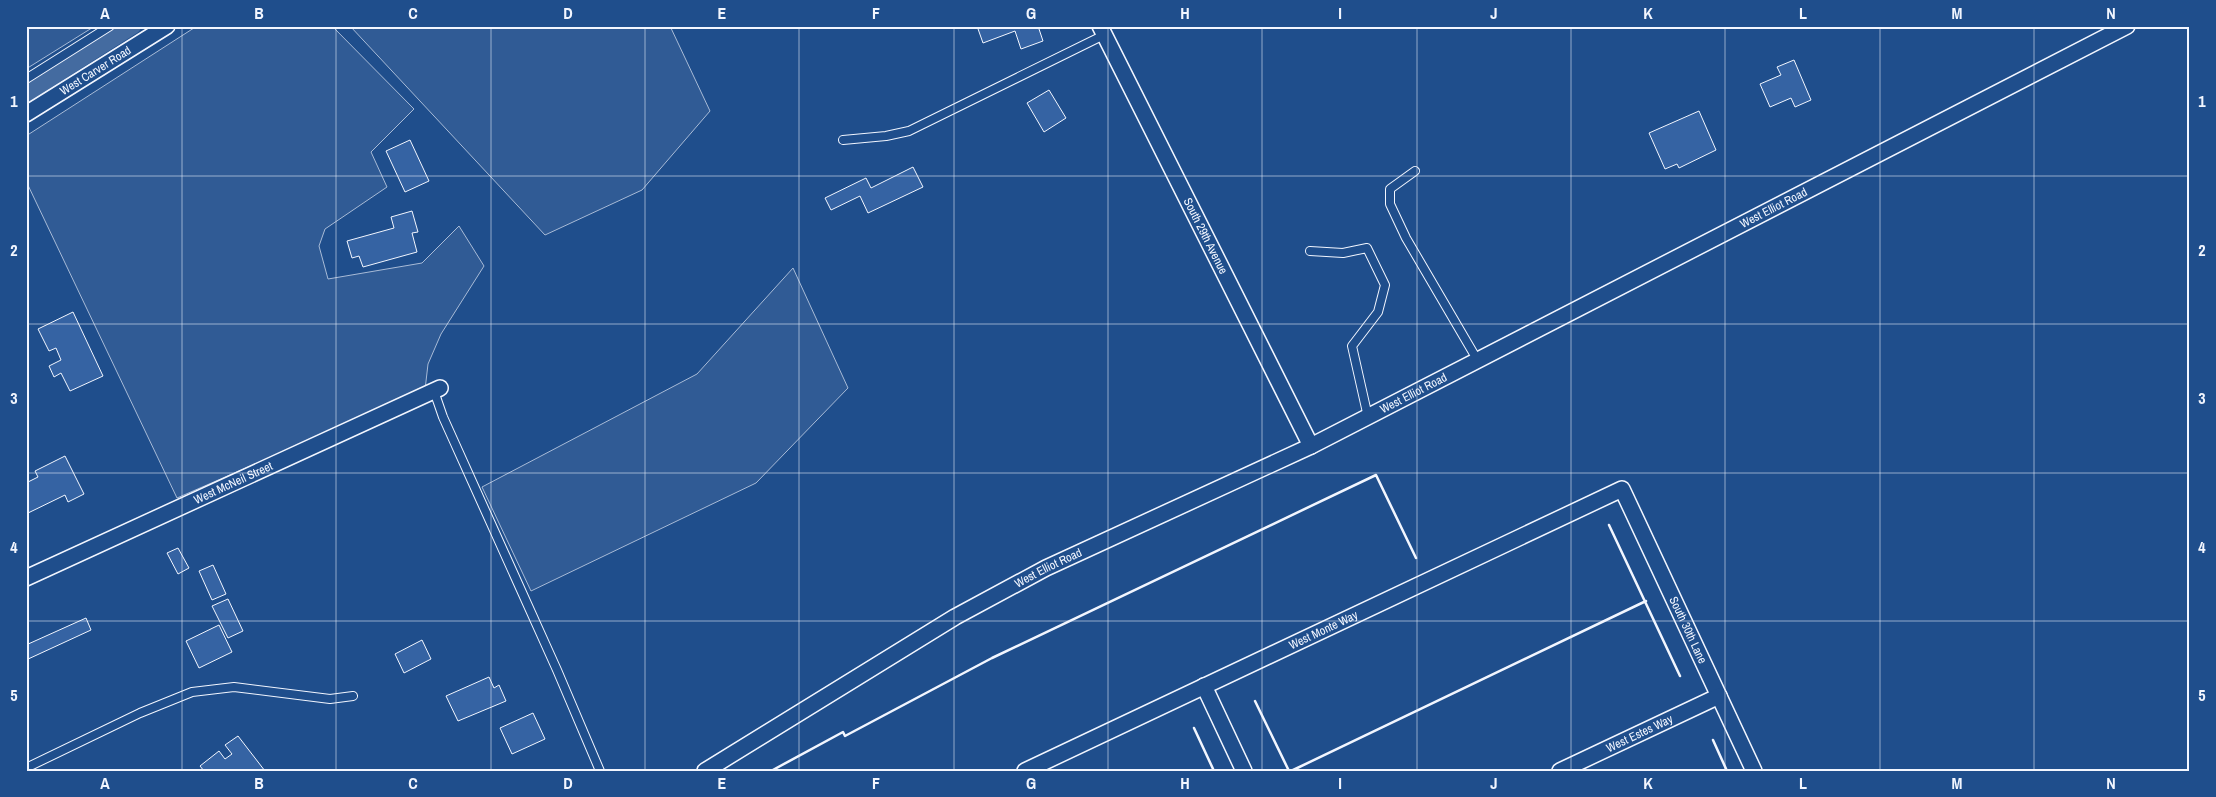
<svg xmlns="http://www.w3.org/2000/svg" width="2216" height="797" viewBox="0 0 2216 797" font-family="'Archivo Narrow',sans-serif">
	<rect width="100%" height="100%" fill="#1f4e8c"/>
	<!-- built -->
	<path fill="#305b95" stroke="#a8bbd7" d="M26,26H95L26,69Z
		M197,26H332L414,109L371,152L387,187L325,229L319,246L328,279L422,263L459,226L484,266L441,334L428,364L425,390L177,498L26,181V136Z
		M350,26H670L710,111L642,190L545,235Z
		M793,268L848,388L756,483L531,591L482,487L697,374Z"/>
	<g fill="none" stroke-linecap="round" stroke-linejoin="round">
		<!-- canal -->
		<path stroke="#446ba0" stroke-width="16" d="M26,94L133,26"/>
	</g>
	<!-- building -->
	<path fill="#3563a3" stroke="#f2f6ff" d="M977,26H1038L1043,41L1021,49L1015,31L983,43Z
		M1794,60L1811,100L1795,107L1791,98L1770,107L1760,84L1781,75L1777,67Z
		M1049,90L1066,118L1044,132L1027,103Z
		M1699,111L1716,150L1679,168L1677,164L1665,169L1649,133Z
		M410,140L429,181L405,192L386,151Z
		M913,167L923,187L868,213L860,196L831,210L825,198L866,178L871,188Z
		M412,211L418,232L412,233L417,252L363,267L359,256L352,258L347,241L394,228L391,217Z
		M73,312L103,376L70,391L61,373L54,377L49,366L61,360L56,348L49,351L38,329Z
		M65,456L84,494L68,502L65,495L26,514V483L38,477L35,471Z
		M178,548L189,568L178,574L167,553Z
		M213,565L226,594L212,600L199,571Z
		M228,599L243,631L228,638L212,606Z
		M86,618L91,630L26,660V645Z
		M219,625L232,652L199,668L186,641Z
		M422,640L431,659L404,673L395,654Z
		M489,677L494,688L499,685L506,701L458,721L446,696Z
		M533,713L545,739L512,754L500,728Z
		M238,736L265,771H204L200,766L219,751L225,759L232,754L225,745Z"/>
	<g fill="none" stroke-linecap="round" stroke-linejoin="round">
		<!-- service casing -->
		<g stroke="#f2f6ff" stroke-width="10">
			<path id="service" d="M26,79L110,26
				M843,140L886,136L909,131L1104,35
				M1415,171L1390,189V204L1406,238L1478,361
				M1310,251L1343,253L1367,248L1385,285L1378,312L1352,346L1368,417
				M434,391L443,417L557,670L600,771
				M26,768L140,713L192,692L234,687L330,699L353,696"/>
		</g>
		<!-- minor casing -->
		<g stroke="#f2f6ff" stroke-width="18">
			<g id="minor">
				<path id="s1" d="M1100,26L1311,446"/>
				<path id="s2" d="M26,114L167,26"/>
				<path id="s3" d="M26,578L440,388"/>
				<path d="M1204,686L1244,771"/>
				<path id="s4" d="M705,771L955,617L1046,568L1311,446L2127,26"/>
				<path id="s5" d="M1025,771L1622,489L1754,771"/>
				<path id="s6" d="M1560,771L1719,696"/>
			</g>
		</g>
		<!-- service -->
		<use href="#service" stroke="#1f4e8c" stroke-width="8"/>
		<!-- minor -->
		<use href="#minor" stroke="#1f4e8c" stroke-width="15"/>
		<!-- wall -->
		<path stroke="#f2f6ff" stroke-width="2.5" d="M1609,525L1680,676
			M1255,701L1289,771
			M1194,728L1214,771
			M1713,740L1727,771
			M771,771L843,732L845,736L992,658L1376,475L1416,558
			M1291,771L1646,601"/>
	</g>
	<!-- grid -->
	<path fill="none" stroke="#f2f6ff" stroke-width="1" stroke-opacity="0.55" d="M182,26V771M336,26V771M491,26V771M645,26V771M799,26V771M954,26V771M1108,26V771M1262,26V771M1417,26V771M1571,26V771M1725,26V771M1880,26V771M2034,26V771M26,176H2190M26,324H2190M26,473H2190M26,621H2190"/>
	<g text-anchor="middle" stroke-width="4" stroke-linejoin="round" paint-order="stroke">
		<!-- street labels -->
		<g font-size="12" fill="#f2f6ff" stroke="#1f4e8c">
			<text dy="4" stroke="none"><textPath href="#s2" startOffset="82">West Carver Road</textPath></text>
			<text dy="4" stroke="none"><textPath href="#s4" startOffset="1209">West Elliot Road</textPath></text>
			<text dy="4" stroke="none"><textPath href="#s1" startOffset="235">South 29th Avenue</textPath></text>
			<text dy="4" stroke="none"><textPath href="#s4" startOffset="804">West Elliot Road</textPath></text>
			<text dy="4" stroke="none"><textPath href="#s3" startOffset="228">West McNeil Street</textPath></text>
			<text dy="4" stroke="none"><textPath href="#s4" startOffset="399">West Elliot Road</textPath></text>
			<text dy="4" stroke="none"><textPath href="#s5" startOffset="330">West Monte Way</textPath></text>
			<text dy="4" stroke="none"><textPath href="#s5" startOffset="816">South 30th Lane</textPath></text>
			<text dy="4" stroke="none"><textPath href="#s6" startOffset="88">West Estes Way</textPath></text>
		</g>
	</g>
	<!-- border -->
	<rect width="2216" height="797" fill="none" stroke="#1f4e8c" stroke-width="55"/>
	<rect x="28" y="28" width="2160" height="742" fill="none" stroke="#f2f6ff" stroke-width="2"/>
	<g font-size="16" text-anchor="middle" font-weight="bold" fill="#f2f6ff">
		<text x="105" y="19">A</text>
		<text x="259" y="19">B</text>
		<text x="413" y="19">C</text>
		<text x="568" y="19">D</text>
		<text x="722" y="19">E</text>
		<text x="876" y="19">F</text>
		<text x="1031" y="19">G</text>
		<text x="1185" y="19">H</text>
		<text x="1340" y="19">I</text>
		<text x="1494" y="19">J</text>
		<text x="1648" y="19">K</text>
		<text x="1803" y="19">L</text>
		<text x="1957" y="19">M</text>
		<text x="2111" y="19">N</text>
		<text x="14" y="107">1</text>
		<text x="2202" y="107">1</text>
		<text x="14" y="256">2</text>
		<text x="2202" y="256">2</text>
		<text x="14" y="404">3</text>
		<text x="2202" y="404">3</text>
		<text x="14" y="553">4</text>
		<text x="2202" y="553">4</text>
		<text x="14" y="701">5</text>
		<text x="2202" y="701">5</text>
		<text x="105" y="789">A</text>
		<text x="259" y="789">B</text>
		<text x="413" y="789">C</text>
		<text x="568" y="789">D</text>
		<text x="722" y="789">E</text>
		<text x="876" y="789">F</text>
		<text x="1031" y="789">G</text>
		<text x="1185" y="789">H</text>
		<text x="1340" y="789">I</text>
		<text x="1494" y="789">J</text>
		<text x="1648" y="789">K</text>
		<text x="1803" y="789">L</text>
		<text x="1957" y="789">M</text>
		<text x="2111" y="789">N</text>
	</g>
</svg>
